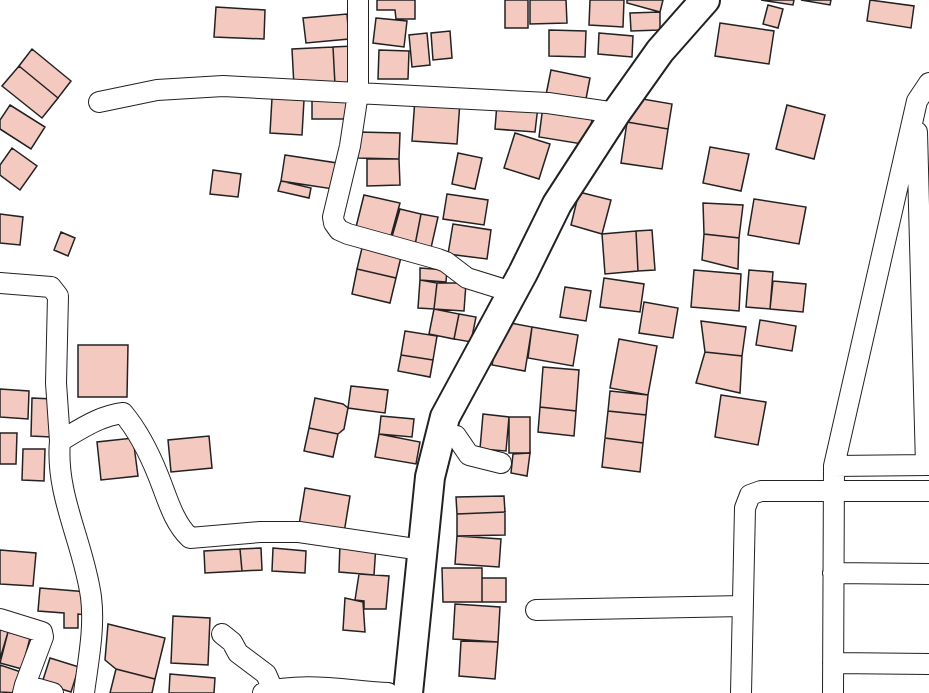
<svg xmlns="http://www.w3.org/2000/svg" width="929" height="693" viewBox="0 0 929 693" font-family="'DejaVu Sans',sans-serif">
	<rect width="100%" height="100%" fill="#fff"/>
	<!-- building -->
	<path fill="#f3c9c0" stroke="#222" stroke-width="1.5" d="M377,0H415V19H396L395,10H377Z
		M505,0H528V28H505Z
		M530,0H566L567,23L530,24Z
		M590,0H624L623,27L589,25Z
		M627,0H663L660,12L627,3Z
		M761,0H794L793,5Z
		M801,0H831L830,5Z
		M870,0L914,6L911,28L867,21Z
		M768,5L783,9L778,28L763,24Z
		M216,7L265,10L264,39L214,37Z
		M660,12V30L631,31L630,13Z
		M347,14L349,39L306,43L303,18Z
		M376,18L407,21L404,47L373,43Z
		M720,23L774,31L769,64L715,56Z
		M549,30L586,31L585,57L549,56Z
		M450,31L452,58L433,60L431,33Z
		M427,33L430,65L412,67L409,35Z
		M599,33L633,36L632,57L598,54Z
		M353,46L355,84L335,85L333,47Z
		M333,47L335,85L294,87L292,49Z
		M32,49L71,81L58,98L19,66Z
		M379,50L409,51L408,79H378Z
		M19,66L58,98L42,118L2,86Z
		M551,70L590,78L585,104L546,95Z
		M312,93H347L348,119H312Z
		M631,97L672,104L668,129L627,122Z
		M272,98L304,100L302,135L270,133Z
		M415,98L460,101L457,144L412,141Z
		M497,103L538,106L535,132L495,129Z
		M10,105L45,127L31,149L0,129V120Z
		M787,105L825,115L814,159L776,149Z
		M543,106L593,113L588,145L539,137Z
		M627,122L668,129L662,169L621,163Z
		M358,132L400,133L399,159L357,158Z
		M515,133L550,144L539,179L504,168Z
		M710,147L749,154L741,191L703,183Z
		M12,148L37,166L20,190L0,175V165Z
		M458,153L482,158L475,189L452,184Z
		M285,155L337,163L333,189L281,181Z
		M367,159H399L400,185L367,186Z
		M213,170L241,174L238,197L210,194Z
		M281,181L311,188L309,198L278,191Z
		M579,192L611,200L602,234L571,225Z
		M447,194L488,200L484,225L443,219Z
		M364,195L400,203L391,236L356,227Z
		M754,199L806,207L799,244L748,235Z
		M703,203L743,205L739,238L704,234Z
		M400,209L421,214L415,245L391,240Z
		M0,214L23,217L20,245L0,243Z
		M421,214L438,217L431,248L415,245Z
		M453,224L491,230L487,259L448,254Z
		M652,230L655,270L638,271L636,231Z
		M636,231L638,271L605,274L602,234Z
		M61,232L75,238L68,256L54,250Z
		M704,234L739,238L738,269L702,260Z
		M362,248L401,257L396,278L357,269Z
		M420,268L447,270L446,282L420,280Z
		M357,269L396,278L390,303L352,294Z
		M694,270L741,274L739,311L691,307Z
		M749,270L773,272L770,309L746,307Z
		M604,278L644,284L640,312L600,307Z
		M420,280L437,283L434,309L418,308Z
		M773,281L806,284L803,312L770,309Z
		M437,283H466L464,311L434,309Z
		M565,287L591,291L586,321L560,317Z
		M644,302L678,308L673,338L639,333Z
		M434,309L459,314L454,339L429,334Z
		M459,314L476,317L471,342L454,339Z
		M760,320L796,326L792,351L756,345Z
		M500,321L532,327L525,371L492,365Z
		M701,321L746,327L742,356L705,352Z
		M532,327L578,335L573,366L528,358Z
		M405,331L437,336L433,360L401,355Z
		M619,339L657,346L648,395L610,388Z
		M78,345H128L127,397H78Z
		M705,352L742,356L740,393L696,383Z
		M401,355L433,360L430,377L398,371Z
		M543,367L579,370L576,411L540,407Z
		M351,386L388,390L385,413L348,408Z
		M0,389L29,391L28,419L0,417Z
		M610,391L648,395L646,415L608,411Z
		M721,395L766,402L758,445L715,437Z
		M32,398L53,399L51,437L31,436Z
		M315,398L343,404L348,408L344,429L338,434L309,428Z
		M540,407L576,411L574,436L538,432Z
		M608,411L646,415L643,443L605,438Z
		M483,414L509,417L506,451L480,449Z
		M381,416L414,419L412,437L379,434Z
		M509,417H530V453H509Z
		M309,428L338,434L333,457L304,451Z
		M0,433H17L16,464H0Z
		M379,434L420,442L416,464L375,457Z
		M209,436L212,468L171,472L168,440Z
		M133,438L138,476L101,480L97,442Z
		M605,438L643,443L640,472L602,467Z
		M23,449H45L44,481L22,480Z
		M530,453L527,476L511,473L513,454Z
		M305,488L350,496L344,533L299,525Z
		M504,496L505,512L457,514L456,497Z
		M505,512V535L457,536V514Z
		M457,536L501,539L499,567L455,564Z
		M340,543L376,545L374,575L339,572Z
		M261,548L262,570L242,571L240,549Z
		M273,548L306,551L305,573L272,571Z
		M240,549L242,571L205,573L204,551Z
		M0,550L36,553L33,586L0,584Z
		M442,568H482V602H443Z
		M359,574L389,576L386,609H364V601L355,600Z
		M482,578H506V602H482Z
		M40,588L88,592L86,615L78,614V628H64V613L38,611Z
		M345,598L363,602L365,632L343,630Z
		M455,604L500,607L498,642L453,639Z
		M173,616L210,618L208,665L171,663Z
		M108,624L165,638L155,679L116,669L105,660Z
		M0,629L8,632L0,659Z
		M8,632L30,638L22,669L0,663Z
		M461,641L498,642L495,679L459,676Z
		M50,658L79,667L71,692L42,683Z
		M0,665L24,673L18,693L0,692Z
		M116,669L155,679L152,693H110Z
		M170,674L215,678L214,693H169Z"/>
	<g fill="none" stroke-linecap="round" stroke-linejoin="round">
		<!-- street casing -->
		<g stroke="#222" stroke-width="22">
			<path id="street" d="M358,0V93L350,146L333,217L334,223L339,230L348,234L438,259L446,262L467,278L512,292
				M99,102L157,90L223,86L548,103L616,113
				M917,132L926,465
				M0,283L51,287L58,296L56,383L60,441
				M440,434L456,436L469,455L501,463
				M834,466L929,465
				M833,573L929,574
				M536,610L743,606
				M0,619L42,632L43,637L25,685
				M222,634L232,642L238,653L266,674L273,690
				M833,663L929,664
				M23,693L25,685L53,693
				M84,693C88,662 95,628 91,597C84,544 55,495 60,441C81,429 99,416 123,413C138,431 150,455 158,475C167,497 173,522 190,538L260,532H299L422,550
				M263,693C302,681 348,691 388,693
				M741,693L745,508L750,495L761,491H929
				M833,693L834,466L917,101L929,83"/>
		</g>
		<!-- secondary casing -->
		<g stroke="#222" stroke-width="32">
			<path id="secondary" d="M408,693L430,477L445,417L523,273L557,204L616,113L660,51L705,0"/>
		</g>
		<!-- street -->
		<use href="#street" stroke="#fff" stroke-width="20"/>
		<!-- secondary -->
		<use href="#secondary" stroke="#fff" stroke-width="28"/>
	</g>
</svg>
